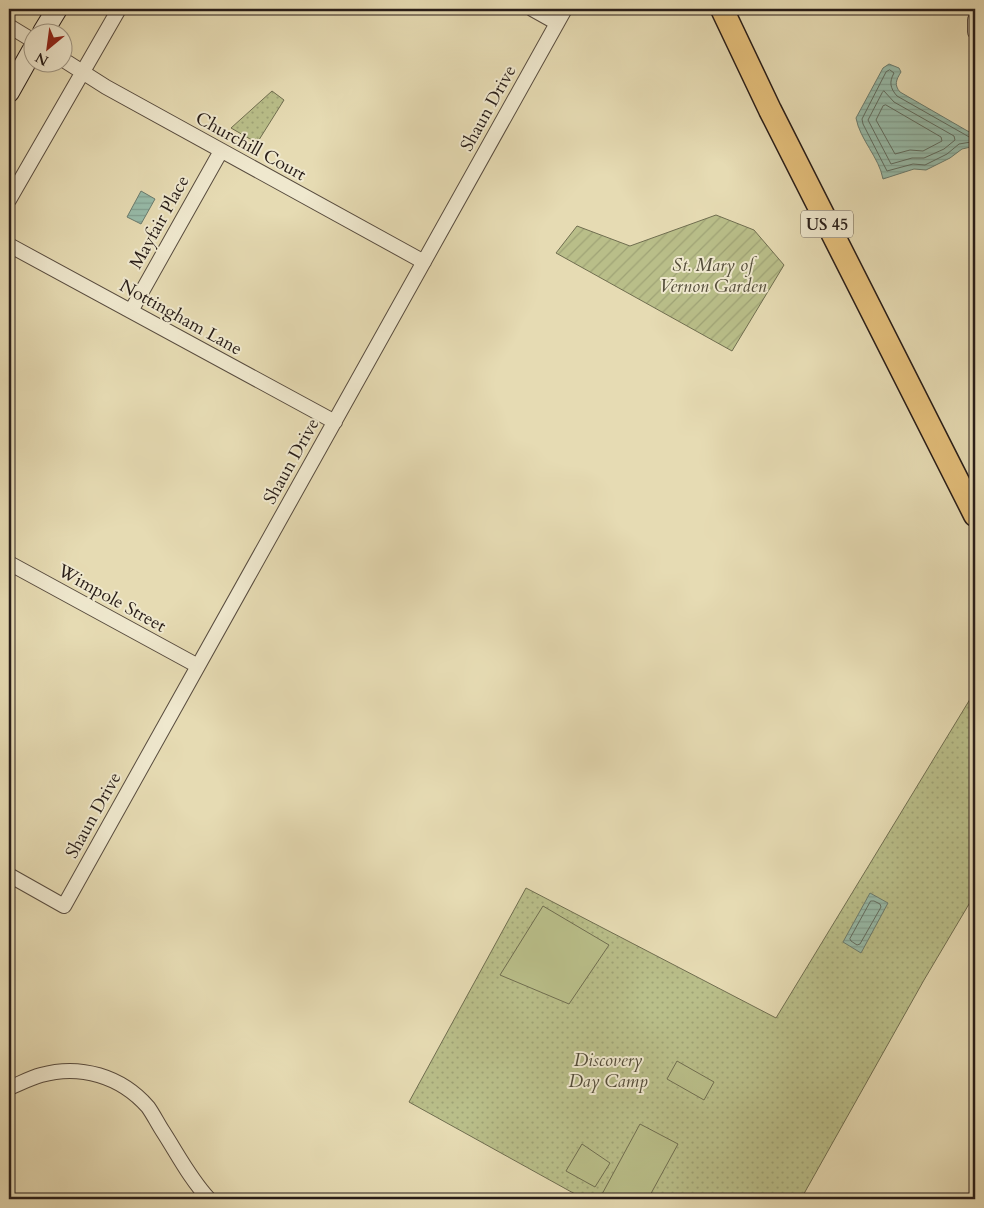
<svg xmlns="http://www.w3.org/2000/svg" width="984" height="1208" viewBox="0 0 984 1208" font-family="Cardo,serif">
	<defs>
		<pattern id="grass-dots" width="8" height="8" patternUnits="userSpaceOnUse" patternTransform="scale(1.25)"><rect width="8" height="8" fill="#b9be89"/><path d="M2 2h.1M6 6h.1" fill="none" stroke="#9fa376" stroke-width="1.8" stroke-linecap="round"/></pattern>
		<pattern id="garden-furrows" width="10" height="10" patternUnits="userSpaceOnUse" patternTransform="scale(1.25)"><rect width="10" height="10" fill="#b9be89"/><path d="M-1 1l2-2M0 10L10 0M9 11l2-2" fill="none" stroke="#9fa376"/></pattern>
		<pattern id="water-rules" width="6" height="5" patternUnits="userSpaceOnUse" patternTransform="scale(1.25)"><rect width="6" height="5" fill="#97bba9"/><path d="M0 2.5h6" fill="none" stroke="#82a091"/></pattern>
	</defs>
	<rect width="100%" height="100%" fill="#e6dbb3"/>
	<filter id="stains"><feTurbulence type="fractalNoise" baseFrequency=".004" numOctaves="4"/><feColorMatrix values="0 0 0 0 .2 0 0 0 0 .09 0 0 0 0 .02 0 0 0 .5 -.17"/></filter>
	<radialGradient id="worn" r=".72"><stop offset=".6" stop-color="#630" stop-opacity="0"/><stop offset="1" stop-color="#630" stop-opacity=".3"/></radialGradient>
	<!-- grass -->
	<path fill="url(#grass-dots)" stroke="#706e50" d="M272,91L284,100L257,143L231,128Z
		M975,691V894L924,980L801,1199H584L409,1102L526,888L776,1018Z"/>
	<!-- garden -->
	<path fill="url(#garden-furrows)" stroke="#706e50" d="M716,215L754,230L784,265L732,351L556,253L577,226L630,246Z"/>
	<!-- pitch -->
	<path fill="#b9be89" stroke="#706e50" d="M543,906L609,945L569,1004L500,975Z
		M677,1061L714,1082L704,1100L667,1079Z
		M640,1124L678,1144L648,1199H606L601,1196Z
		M582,1144L610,1163L595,1187L566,1171Z"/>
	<!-- water -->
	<path fill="url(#water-rules)" stroke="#6b7c6f" d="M889,64L899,68L901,72C896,80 894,85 900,92L971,133L975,132V146L962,149L950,158L926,170L914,169L883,179C879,157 860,140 856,118L883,68Z
		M141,191L155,199L141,224L127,217Z
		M870,893L888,903L861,953L843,942Z"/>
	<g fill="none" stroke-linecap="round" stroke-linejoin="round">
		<!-- shore -->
		<path stroke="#606c60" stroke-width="1" d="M890,70L894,73C889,82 890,88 897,96L971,138V142L959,144L947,154L925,165L913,164L887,171L863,124L862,119L886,72Z
			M884,91L894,102L954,136L955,140L944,149L924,158H912L891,164L868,120L882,93Z
			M886,105L941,137L942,141L923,151L910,150L895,154L876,120L883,106Z
			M871,901H874L880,904L881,907L860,944L857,945L851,941L850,939Z"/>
		<!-- street casing -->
		<g stroke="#584c3f" stroke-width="16">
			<path id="street" d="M532,9L557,23
				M975,20V32
				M9,26L32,40
				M62,59L106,87L424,262
				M9,200L119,9
				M9,245L335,422
				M131,311L221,151
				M9,563L198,666
				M9,875L64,906L565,9
				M9,1088C19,1084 30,1078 41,1075C80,1064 121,1076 148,1107C153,1114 157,1122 162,1130C177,1153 190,1179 209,1199"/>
		</g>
		<!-- secondary casing -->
		<g stroke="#281d18" stroke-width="22">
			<path id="secondary" d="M43,32L57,9
				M9,92L32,51"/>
		</g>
		<!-- primary casing -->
		<g stroke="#281d18" stroke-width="25">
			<path id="primary" d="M722,9L770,110L975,515"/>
		</g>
		<!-- street -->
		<use href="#street" stroke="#efe8ce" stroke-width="14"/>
		<!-- secondary -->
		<use href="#secondary" stroke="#efe8ce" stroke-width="20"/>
		<!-- primary -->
		<use href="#primary" stroke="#e3be7a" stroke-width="22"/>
	</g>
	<g text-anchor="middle" stroke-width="4" stroke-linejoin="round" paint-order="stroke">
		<!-- shield labels -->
		<rect fill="#efe8ce" stroke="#645a4f" stroke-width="1" x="801" y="210.5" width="52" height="27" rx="4"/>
		<g font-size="16" font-weight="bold" fill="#281d18">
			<text x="827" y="230">US 45</text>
		</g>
		<!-- street labels -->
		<g font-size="18" fill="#281d18" stroke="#efe8ce">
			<text transform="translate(488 108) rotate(-61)" y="6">Shaun Drive</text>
			<text transform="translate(251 146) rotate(29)" y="6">Churchill Court</text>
			<text transform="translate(159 222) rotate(-61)" y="6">Mayfair Place</text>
			<text transform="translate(181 317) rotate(29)" y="6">Nottingham Lane</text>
			<text transform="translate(291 461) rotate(-61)" y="6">Shaun Drive</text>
			<text transform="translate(112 598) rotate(29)" y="6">Wimpole Street</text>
			<text transform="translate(93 815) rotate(-61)" y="6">Shaun Drive</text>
		</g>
		<!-- park labels -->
		<g font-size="18" font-style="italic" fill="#544d3a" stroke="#efe8ce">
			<text x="713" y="271">St. Mary of<tspan x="713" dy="21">Vernon Garden</tspan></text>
			<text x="608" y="1066">Discovery<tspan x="608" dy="21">Day Camp</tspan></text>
		</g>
	</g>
	<!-- margin -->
	<rect width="984" height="1208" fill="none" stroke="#e6dbb3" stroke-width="30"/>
	<rect x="10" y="10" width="964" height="1188" fill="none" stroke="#281d18" stroke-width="2.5"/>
	<rect x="15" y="15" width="954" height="1178" fill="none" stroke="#281d18"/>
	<!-- north arrow -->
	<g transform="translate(48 48) rotate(209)"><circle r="24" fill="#efe8ce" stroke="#9f9785"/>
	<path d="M0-4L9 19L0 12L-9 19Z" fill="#8f2418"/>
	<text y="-8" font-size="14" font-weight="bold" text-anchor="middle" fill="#281d18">N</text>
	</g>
	<rect width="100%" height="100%" filter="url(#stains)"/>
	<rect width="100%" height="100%" fill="url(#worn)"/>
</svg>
